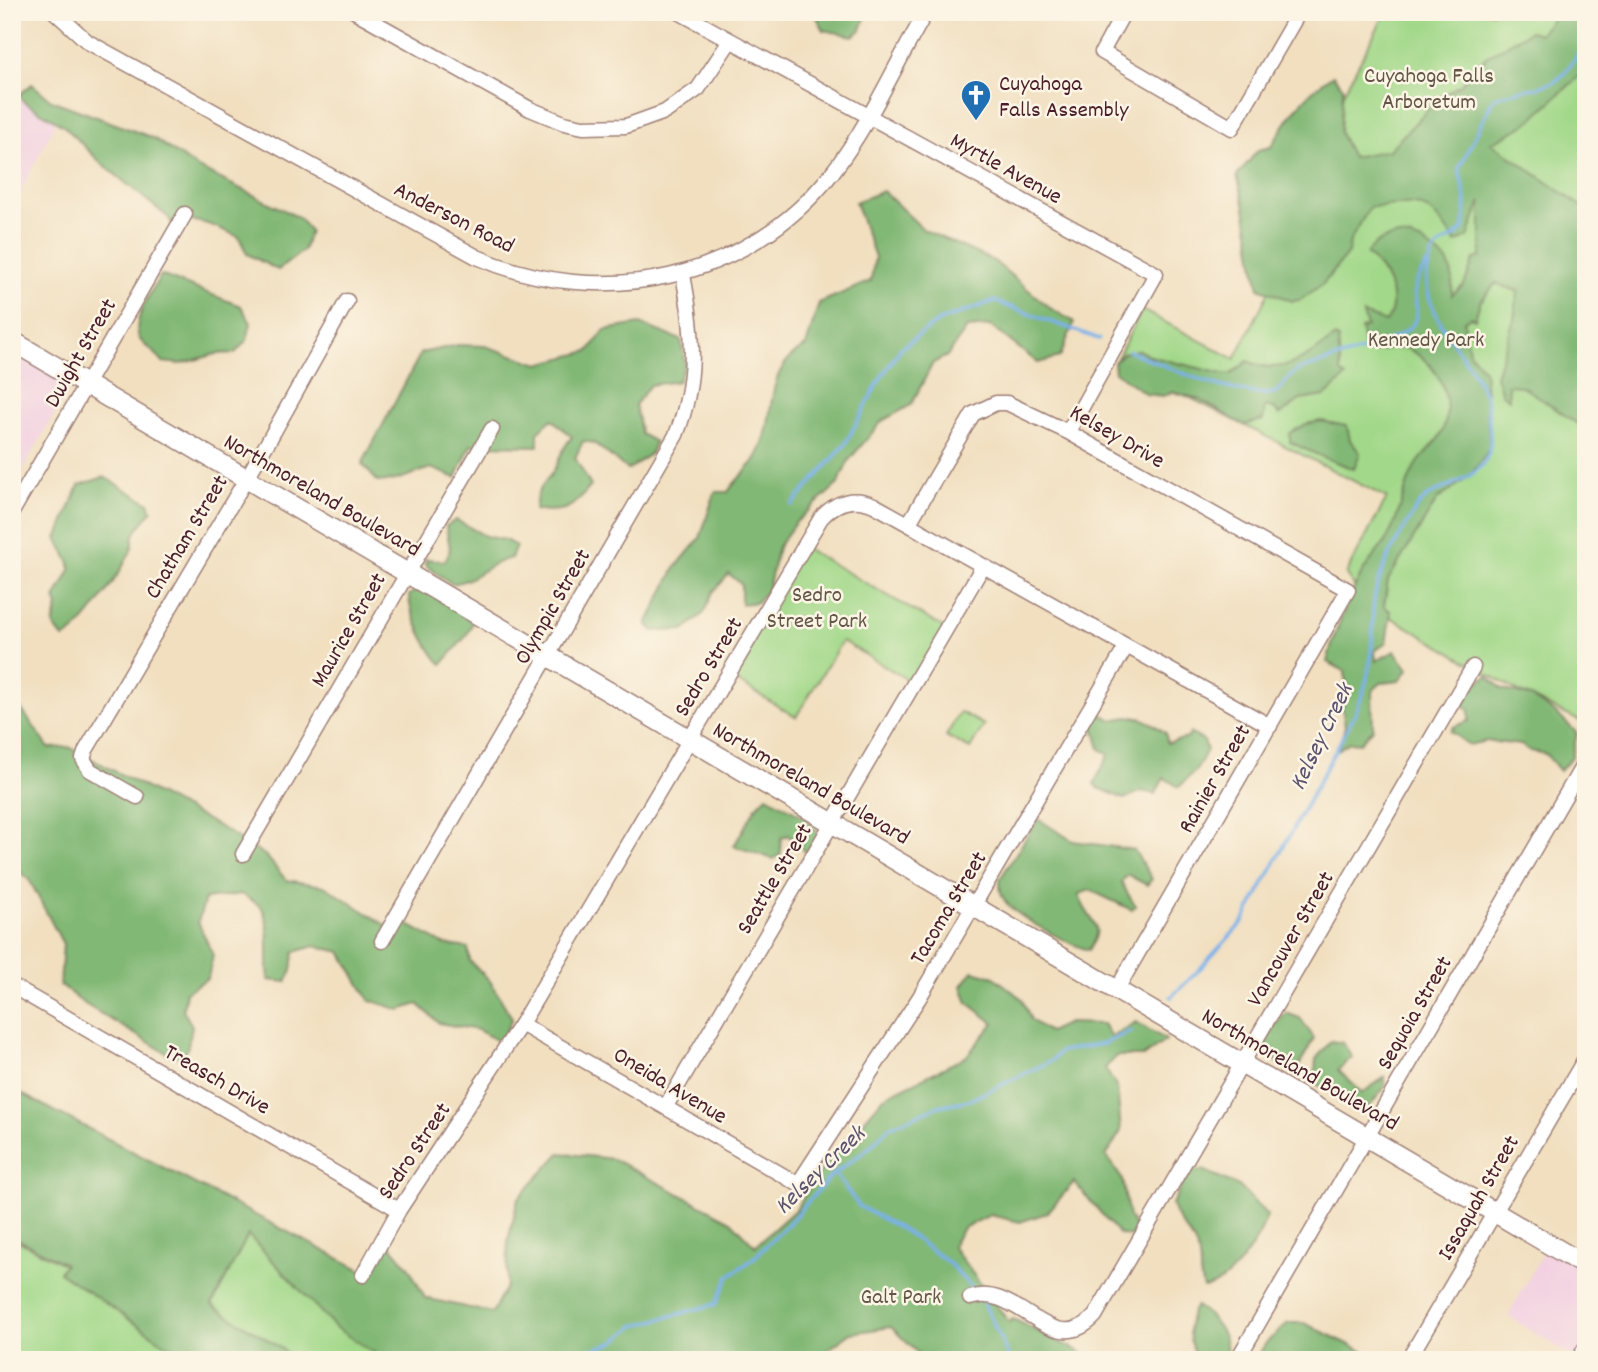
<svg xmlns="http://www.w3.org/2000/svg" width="1598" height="1372" viewBox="0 0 1598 1372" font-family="Dekko,sans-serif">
	<rect width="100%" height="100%" fill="#fcf5e5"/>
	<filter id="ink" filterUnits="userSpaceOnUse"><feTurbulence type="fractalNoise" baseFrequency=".0143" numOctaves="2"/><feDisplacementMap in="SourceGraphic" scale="14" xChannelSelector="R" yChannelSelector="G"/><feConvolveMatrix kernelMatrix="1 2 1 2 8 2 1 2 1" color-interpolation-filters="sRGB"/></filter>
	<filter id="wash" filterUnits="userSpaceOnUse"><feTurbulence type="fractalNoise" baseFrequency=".00686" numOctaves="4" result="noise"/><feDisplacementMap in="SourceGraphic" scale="28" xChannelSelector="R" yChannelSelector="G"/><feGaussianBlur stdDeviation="1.57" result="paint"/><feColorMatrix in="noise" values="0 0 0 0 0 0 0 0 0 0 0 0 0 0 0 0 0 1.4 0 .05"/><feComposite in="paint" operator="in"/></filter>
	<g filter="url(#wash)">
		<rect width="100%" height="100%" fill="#f1dfc0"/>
		<!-- built -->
		<path fill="#f2cfe1" d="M12,96L55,118V124L12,209Z
			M12,348L71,385L12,488Z
			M1548,1243L1586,1266V1347L1578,1360L1508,1316Z"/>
		<!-- green -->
		<path fill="#a2d889" stroke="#767c5a" stroke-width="2" d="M1386,12H1586V724L1521,693L1363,601L1346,574L1387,498L1116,360L1142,310L1235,359L1291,248L1326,126Z
			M803,547L946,629L915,684L842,641L796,717L728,676Z
			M960,712L984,725L970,749L946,736Z
			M248,1234L438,1360H12V1238L197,1332Z"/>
		<!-- forest -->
		<path fill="#81b875" stroke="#666c50" stroke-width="2" d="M814,12H867L861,30L853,36L824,30Z
			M1559,12H1586V70L1524,126L1491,143L1586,209L1585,429L1522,386L1508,385L1509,399L1502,394L1496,376L1514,319L1518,291L1495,284L1480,302L1475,319L1471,317L1464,321L1469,352L1484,370L1490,448L1471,475L1437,500L1388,580L1384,606L1391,612L1386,643L1375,651L1376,661L1395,651L1408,669L1400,681L1381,683L1372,691L1373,729L1360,743L1350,742L1339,749L1345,726L1342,707L1346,692L1345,671L1327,662C1334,633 1348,600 1362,573C1370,559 1383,548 1390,533C1400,514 1403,492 1412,473C1419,455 1440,444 1445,424C1452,396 1438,365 1412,351C1398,343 1381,353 1366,352L1361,329L1367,327L1363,314L1386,322C1402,299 1385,269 1366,254C1386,228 1414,233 1436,252C1440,256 1446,259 1448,263C1454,274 1452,285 1452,295L1464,285L1474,259L1481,257V201L1468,237L1456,243C1425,197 1423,204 1370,207L1350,241L1348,253L1323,284L1300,300L1292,301L1259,288C1250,251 1249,213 1237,176L1258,150L1271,147C1287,119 1305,93 1333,75L1343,87L1340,133L1352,157L1389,150L1440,97L1461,84L1486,57L1530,31L1539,34Z
			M32,84L51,100L153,138L198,168L298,217L310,231L303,251L278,270L247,254L239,237C217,227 193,215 171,223L169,218L100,162L63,125L24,102L19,95Z
			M883,191L924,230L994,261L1050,308L1074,322L1060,357L1038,363L991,326L967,328L947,356L933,363L911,405L882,421L849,460L838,484L795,523L778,547L768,589L757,602L741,604V584L729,574L713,592L704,613L684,630L654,631L647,624L675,568L700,538L715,492H728C736,478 751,469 758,455C779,415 760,371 806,346L819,303L871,281L875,257L855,202Z
			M161,275L241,306L251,323L247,340L235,353L216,354L181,364L163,362C157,353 149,350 142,342C127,326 152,290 161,275Z
			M640,324L681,340L685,364L678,381L650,385L635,405L641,434L655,442L651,453L628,470L594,443L583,441L575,458L591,486C571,509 567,513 535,510C538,480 545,488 556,466C561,455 563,447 572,437L552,419L538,432V446L471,445L456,478L431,468L396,480L378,482L362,464L421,353L458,345L485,346L539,364L589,351L605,330Z
			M1335,337L1338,339L1341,372L1346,377L1325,396L1300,400L1280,415L1274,408L1265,406L1263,420L1244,425L1199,399L1173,392L1163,396L1146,394L1115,372L1114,362L1124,353L1138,350L1153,357L1223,374H1231L1248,361C1280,377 1308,358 1335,337Z
			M1321,421L1347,426L1350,440L1360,453L1354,469C1332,461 1312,453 1290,442V433L1306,424Z
			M104,477L149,503L152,511C147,518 139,525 135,533C132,538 134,543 132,548C124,568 81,634 63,638L53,625L58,606L55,599L70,570V563L57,539L79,485Z
			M456,520L485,536L505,540L516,546L511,558C489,562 476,581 452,584L425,565L426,559L444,561C455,548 447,541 446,526Z
			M421,587L473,622L467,635L442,664C430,654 408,611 409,595Z
			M1488,676L1502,689L1531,697L1558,715L1577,733L1572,757L1560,771L1546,754L1530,751L1521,745L1486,741L1469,745L1451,732L1453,727L1469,721V710L1463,706C1468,694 1476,681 1488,676Z
			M12,696L49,748L69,747L222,828L266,856L286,880L324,886L389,927L396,918L443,944L468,948L470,961L490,981L512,1018L501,1043L478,1030L439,1023L418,1004L400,1010L369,1000L341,952L315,946L294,952L292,971L286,982L269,980C266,961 272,919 261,907C256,902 247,898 241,894L205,899L198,922L213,955L208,978L186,992L183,1010L192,1026L187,1050L180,1057L170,1055L83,1003L60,985L63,944L30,881L12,864Z
			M1098,713L1113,720C1138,713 1145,718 1166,733L1167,743L1188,738L1190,733L1204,741L1207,750L1197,769L1179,787L1164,778L1155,794L1142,791L1124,799L1098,788L1094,784L1109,754L1100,749L1092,720Z
			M767,796L803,816L820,834L806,853L788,835L781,838V854L773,859L734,846L756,807Z
			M1038,819L1073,841L1134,850L1152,879L1147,885L1128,875L1121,882L1135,906L1132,910L1090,890L1079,894C1085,921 1109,923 1088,950C1069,944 1016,917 1005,901C1000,894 1000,887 1000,879Z
			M973,971L994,977L1022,999L1031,1020L1049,1032L1068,1023L1103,1024L1111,1037L1136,1022L1166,1040L1144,1056H1117L1105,1068L1117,1088L1121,1131L1106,1156L1122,1179L1129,1217L1137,1231L1133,1237L1119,1234L1074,1182L1047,1213L1020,1222L990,1215L963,1228L952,1246L1009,1322L1013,1319L1096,1360H925L891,1327L851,1333L814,1360H385L336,1328L248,1235L212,1305C240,1324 270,1338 296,1360H198L176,1351L59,1272L65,1264L12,1236V1089L369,1274L389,1244L408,1266L425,1298L492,1313L507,1285L508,1241L518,1199L560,1153L613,1159L731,1221L755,1246L796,1209L814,1179L884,1097L966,1057L994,1023L968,1003L962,986Z
			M1286,1013L1300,1018L1314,1038L1298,1068L1279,1064L1265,1044L1268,1032Z
			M1331,1041L1343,1043L1352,1057L1338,1070L1362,1093L1385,1077L1384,1088L1366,1111L1314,1083L1316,1059Z
			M1203,1170L1239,1186L1267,1215C1261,1238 1229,1287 1203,1288C1198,1276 1202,1262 1197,1249C1191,1232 1176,1223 1172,1204L1190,1171Z
			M1196,1306C1214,1317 1232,1338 1225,1360H1199C1188,1347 1185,1320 1196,1306Z
			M1288,1323H1304L1382,1360H1255L1266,1343Z"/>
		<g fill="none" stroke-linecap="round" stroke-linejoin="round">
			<!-- stream -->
			<path stroke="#7ab1e9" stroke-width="3.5" d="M1129,351C1172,368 1219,392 1266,394C1283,395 1285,376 1299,370C1326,360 1395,346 1413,324C1421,314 1413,299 1415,288C1416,279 1423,271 1427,264
				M792,505L844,446L882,376L901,348L939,321L994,301L1099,339
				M1171,997L1196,973L1243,922L1355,714C1365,691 1371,668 1372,643C1374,627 1371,611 1375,595C1382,563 1399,537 1416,509C1432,482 1486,485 1490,446C1491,438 1488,405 1486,398C1470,352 1409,309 1432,255C1439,240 1456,240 1464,228L1466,201L1459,169L1493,99C1511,89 1534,91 1553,82C1569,75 1574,55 1586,44
				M835,1174L859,1206L906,1232L949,1263L971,1287
				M984,1303L1010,1360
				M555,1360L613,1343L634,1326L716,1304L729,1276L753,1259L788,1224L831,1176L870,1147L889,1127L939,1106L970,1100L1051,1061L1061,1051L1103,1044L1131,1031"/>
		</g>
	</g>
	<g filter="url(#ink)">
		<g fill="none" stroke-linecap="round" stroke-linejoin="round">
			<!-- street casing -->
			<g stroke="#9e7f76" stroke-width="17">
				<path id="street" d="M55,12L88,42L477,257C601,311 748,281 832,173C870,124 895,65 926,12
					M356,12L530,109L564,123L583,127L626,126L665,112L698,89L730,41
					M679,12L1156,274L1068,432
					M1124,12L1102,52L1232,128L1299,12
					M12,512L185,214
					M909,523L973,414L996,403H1007L1068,432L1348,590L1117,989
					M137,797L90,770L83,759L86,750L268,442L347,301
					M243,854L492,429
					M382,941L676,435C698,381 694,331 683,275
					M12,986L399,1210
					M521,1024L798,1184L919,998L1126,647
					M666,1106L983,566
					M363,1275L399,1210L521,1024L821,518C836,501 854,496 874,505L1270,726
					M970,1298C1017,1281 1052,1362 1095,1316L1473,667
					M1237,1360L1586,760
					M1408,1360L1586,1057
					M1578,1360L1586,1347"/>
			</g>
			<!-- secondary casing -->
			<g stroke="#9e7f76" stroke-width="22">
				<path id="secondary" d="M12,341L1586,1266"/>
			</g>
			<!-- street -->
			<use href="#street" stroke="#fff" stroke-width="14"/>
			<!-- secondary -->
			<use href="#secondary" stroke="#fff" stroke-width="19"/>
		</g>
	</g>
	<!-- icons -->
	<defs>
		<g id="church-pin" transform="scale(1.575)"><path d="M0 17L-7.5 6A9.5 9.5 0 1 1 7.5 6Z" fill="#1f6fb2" stroke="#fcf5e5"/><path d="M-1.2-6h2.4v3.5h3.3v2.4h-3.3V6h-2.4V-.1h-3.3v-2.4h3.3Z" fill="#fff"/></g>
	</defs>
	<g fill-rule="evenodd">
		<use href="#church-pin" x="976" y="95"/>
	</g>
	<g text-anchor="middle" stroke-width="5" stroke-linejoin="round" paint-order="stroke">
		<!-- park labels -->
		<g font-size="23" fill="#645647" stroke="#fcf5e5">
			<text x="1429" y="82">Cuyahoga Falls<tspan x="1429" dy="26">Arboretum</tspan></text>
			<text x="1426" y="346">Kennedy Park</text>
			<text x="817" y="601">Sedro<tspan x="817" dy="26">Street Park</tspan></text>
			<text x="901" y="1303">Galt Park</text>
		</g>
		<!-- poi labels -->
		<g font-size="23" fill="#4a1f2b" stroke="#fcf5e5" text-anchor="start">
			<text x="999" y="90">Cuyahoga<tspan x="999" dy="26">Falls Assembly</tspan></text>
		</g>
		<!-- street labels -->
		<g font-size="23" fill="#4a1f2b" stroke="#fcf5e5">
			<text transform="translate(1007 167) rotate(29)" y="8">Myrtle Avenue</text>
			<text transform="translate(455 216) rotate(27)" y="8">Anderson Road</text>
			<text transform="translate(79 352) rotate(-60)" y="8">Dwight Street</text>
			<text transform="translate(1118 435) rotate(30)" y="8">Kelsey Drive</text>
			<text transform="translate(323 494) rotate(30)" y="8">Northmoreland Boulevard</text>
			<text transform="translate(185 536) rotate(-59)" y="8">Chatham Street</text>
			<text transform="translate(551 606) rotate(-60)" y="8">Olympic Street</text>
			<text transform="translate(347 629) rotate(-60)" y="8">Maurice Street</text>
			<text transform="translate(707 666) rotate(-59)" y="8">Sedro Street</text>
			<text transform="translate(1213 778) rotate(-60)" y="8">Rainier Street</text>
			<text transform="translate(812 782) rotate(30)" y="8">Northmoreland Boulevard</text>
			<text transform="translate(773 878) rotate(-59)" y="8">Seattle Street</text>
			<text transform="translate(947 907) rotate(-59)" y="8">Tacoma Street</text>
			<text transform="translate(1289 938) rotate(-60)" y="8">Vancouver Street</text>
			<text transform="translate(1413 1012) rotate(-60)" y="8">Sequoia Street</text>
			<text transform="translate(1301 1068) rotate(30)" y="8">Northmoreland Boulevard</text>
			<text transform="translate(218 1078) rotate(30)" y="8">Treasch Drive</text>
			<text transform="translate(671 1084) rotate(31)" y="8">Oneida Avenue</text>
			<text transform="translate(413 1150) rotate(-56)" y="8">Sedro Street</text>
			<text transform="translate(1477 1197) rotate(-60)" y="8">Issaquah Street</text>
		</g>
		<!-- water labels -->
		<g font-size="24" font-style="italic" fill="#5b526e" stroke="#fcf5e5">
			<text transform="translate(1320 736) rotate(-64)" y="8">Kelsey Creek</text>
			<text transform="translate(819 1169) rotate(-44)" y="8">Kelsey Creek</text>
		</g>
	</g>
	<!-- margin -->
	<rect width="1598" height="1372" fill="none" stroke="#fcf5e5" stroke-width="42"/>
</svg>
